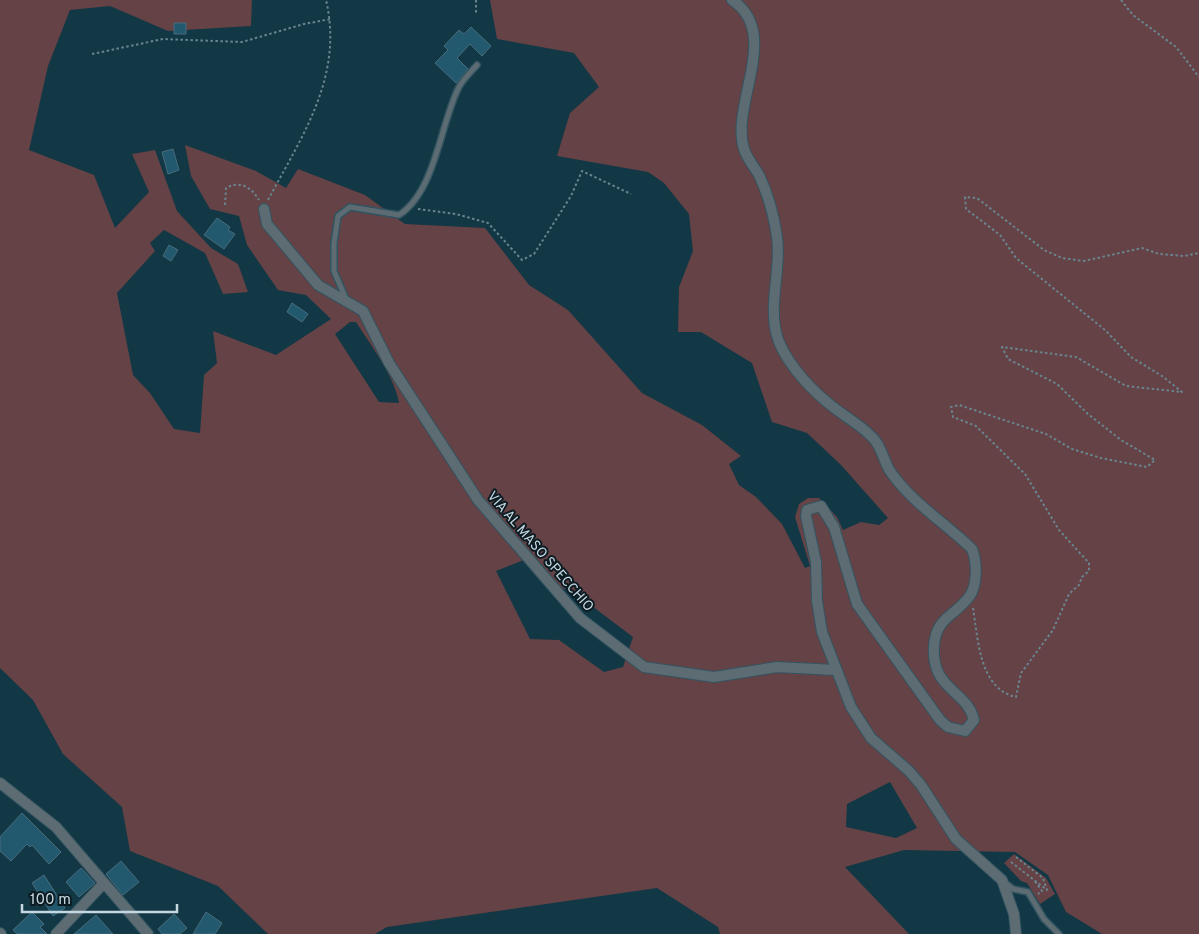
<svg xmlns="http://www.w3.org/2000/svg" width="1199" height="934" viewBox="0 0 1199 934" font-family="Overpass,sans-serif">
	<rect width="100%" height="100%" fill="#123745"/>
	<!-- green -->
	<path fill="#644245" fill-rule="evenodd" d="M0,0H252L251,26L168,31L110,6L70,10L48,66L29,150L94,175L115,228L149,192L132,154L155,150L177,211L211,248L238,264L248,292L223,294L205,253L164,230L150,243L155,251L117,293L133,375L150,393L174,429L200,433L204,375L217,363L213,331L276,355L331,319L306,295L278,290L247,245L239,216L210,209L191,176L185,145L256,171L286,188L298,169L365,195L405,224L485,228L529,285L568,310L642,393L702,425L741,456L729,464L739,485L756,497L782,524L805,568L810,566L795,517L799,504L808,498H819L837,517L843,530L861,522L879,525L888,518L841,465L807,433L772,422L752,363L701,332H678L679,287L693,251L689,214L664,183L648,172L557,156L570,113L599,87L574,53L497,39L490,0H1199V934H1102L1066,912L1048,875L1015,852L904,850L845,867L909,934H720L718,927L657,888L387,927L375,934H268L218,886L130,851L122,807L63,754L33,700L0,668ZM350,322H356C370,344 395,377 399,403L379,402L335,334ZM534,556L562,589L568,588L633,637L623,667L604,672L559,640L530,639L496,571ZM890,782L917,828L896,838L846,827L847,804Z
		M1014,854L1046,878L1055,894L1040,904L1027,883L1021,881L1004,863Z"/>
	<!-- building -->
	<path fill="#22596f" stroke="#486c7c" d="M174,23H186V34H174Z
		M471,27L491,46L482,56L470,44L457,58L468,69L456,83L435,63L448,50L444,46L459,30L464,34Z
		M173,149L179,170L168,174L162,152Z
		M217,218L230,227L228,230L235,234L224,249L204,235Z
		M169,245L178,250L171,261L163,256Z
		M292,303L308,314L302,322L287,312Z
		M22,813L61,852L49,864L32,845L30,847L27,844L11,861L0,851V837Z
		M121,861L139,882L123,895L106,874Z
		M81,868L95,883L79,897L66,882Z
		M44,875L65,908L53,916L32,883Z
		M32,912L44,924L40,927L47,934H17L13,930Z
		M206,912L222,923L215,934H193Z
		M174,914L187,928L180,934H162L158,929Z
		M96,915L113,934H74Z"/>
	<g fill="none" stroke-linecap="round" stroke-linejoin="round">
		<!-- service casing -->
		<g stroke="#325461" stroke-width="8">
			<path id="service" d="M346,299L334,271V243L338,216L350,207L399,215C435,192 440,126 458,89C462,80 471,72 477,65
				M1004,882L1013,889L1028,892L1044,919L1059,934"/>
		</g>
		<!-- minor casing -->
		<g stroke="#325461" stroke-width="12">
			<path id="minor" d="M264,209L267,224L318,285L363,311L389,363L478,500L580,618L644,667L714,677L777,667L835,670
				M0,933L1,934
				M56,934L104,883"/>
		</g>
		<!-- tertiary casing -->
		<g stroke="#325461" stroke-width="12">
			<path id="tertiary" d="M732,0C782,33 730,104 744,149C747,158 754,167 759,175C768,194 774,216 777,237C782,271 766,308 779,342C790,368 814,393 837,410C849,419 863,427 873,438C882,447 883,460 890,471C911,502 945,523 972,549C977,562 978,585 969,597C955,616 936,617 934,646C931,690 967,690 974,720L965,731L948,727L940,720L857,604L834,527L821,506L807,510L806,516L816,562L817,601L822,632L851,707L871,738L909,771L921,785L956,839L1002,880L1014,914L1016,934
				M0,783L56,827L148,934"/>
		</g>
		<!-- path -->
		<path stroke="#698590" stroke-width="2" stroke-dasharray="2.5 2.5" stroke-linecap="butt" d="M476,0V13
			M1121,0L1133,15L1176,47L1199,77
			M92,54L163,39L242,42L304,24L331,19
			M268,200C302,136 344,76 326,0
			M225,205L226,188C240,180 251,187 259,200
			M418,209L456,214L488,223L522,260L534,254L571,196L582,171L631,194
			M973,608C978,638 979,689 1016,697L1021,673L1053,630L1069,594L1079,585L1082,577L1089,571V563L1059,530L1025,474L976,426L953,417L951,407L959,405L1046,434L1072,449L1101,458L1147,467L1155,460L1121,440L1088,414L1057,384L1008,359L1002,347L1076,357L1126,386L1182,392L1162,376L1131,357L1105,330L1016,258L1000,235L966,209L965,197L977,198L1044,250L1062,258L1084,261L1142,248L1159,254L1184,256L1199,253
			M1016,857L1043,878L1047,890L1034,880L1042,891L1038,894
			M1011,862L1034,880"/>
		<!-- service -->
		<use href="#service" stroke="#5d6c73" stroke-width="5"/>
		<!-- minor -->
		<use href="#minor" stroke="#5d6c73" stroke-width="10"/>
		<!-- tertiary -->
		<use href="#tertiary" stroke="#5d6c73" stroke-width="10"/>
	</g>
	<g text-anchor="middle" stroke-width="4" stroke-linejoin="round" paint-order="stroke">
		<!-- street labels -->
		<g font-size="14" fill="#c5d8e1" stroke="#0d1c22">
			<text transform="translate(541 551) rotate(49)" y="5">VIA AL MASO SPECCHIO</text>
		</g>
	</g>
	<!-- scale -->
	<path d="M22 904v8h155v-8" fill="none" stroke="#c5d8e1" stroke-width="2.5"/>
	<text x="30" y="904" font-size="15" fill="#c5d8e1" stroke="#0d1c22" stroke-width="4" paint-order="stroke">100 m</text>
</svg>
